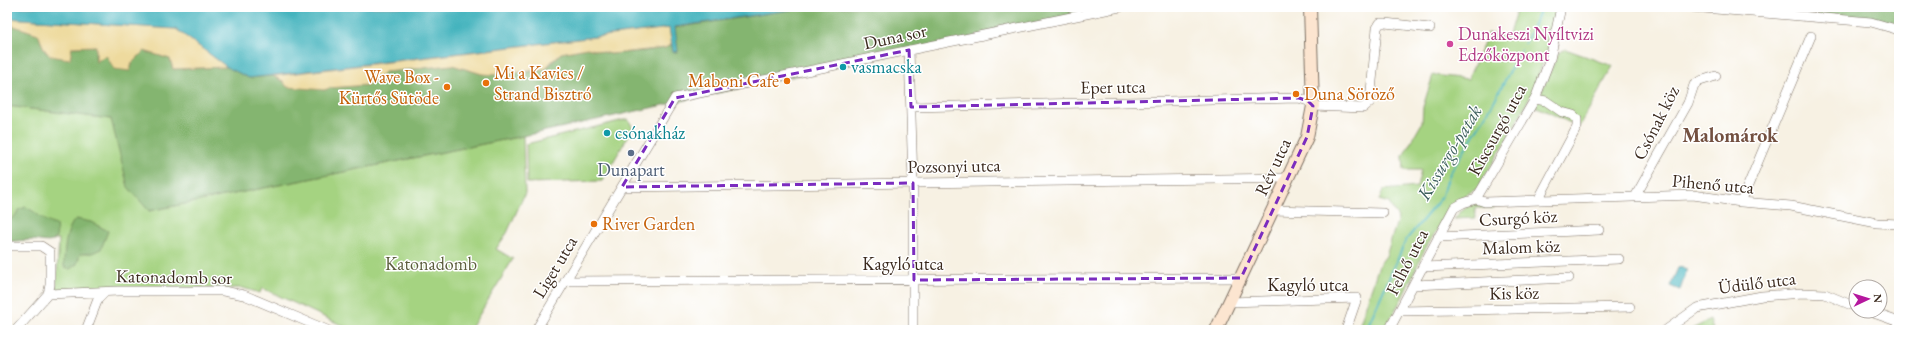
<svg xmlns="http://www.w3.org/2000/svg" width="1906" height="337" viewBox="0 0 1906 337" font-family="'EB Garamond',serif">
	<rect width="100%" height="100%" fill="#fff"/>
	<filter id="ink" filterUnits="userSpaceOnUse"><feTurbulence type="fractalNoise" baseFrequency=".025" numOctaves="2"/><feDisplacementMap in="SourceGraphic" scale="8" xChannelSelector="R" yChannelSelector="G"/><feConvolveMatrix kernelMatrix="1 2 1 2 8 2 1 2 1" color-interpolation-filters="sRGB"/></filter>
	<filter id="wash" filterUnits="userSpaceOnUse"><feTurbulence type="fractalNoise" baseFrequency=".012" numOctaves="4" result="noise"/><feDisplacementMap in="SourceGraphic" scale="16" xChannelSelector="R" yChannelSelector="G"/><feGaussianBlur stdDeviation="0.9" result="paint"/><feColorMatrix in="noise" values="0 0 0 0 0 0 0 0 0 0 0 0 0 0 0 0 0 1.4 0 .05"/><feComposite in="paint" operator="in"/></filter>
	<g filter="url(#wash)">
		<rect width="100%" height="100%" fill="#f7f1e3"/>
		<!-- green -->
		<path fill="#a5d381" stroke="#707e50" d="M1537,7H1558L1549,45L1532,93L1509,136L1477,189L1466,194L1452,206L1441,223L1424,251L1402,298L1384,330H1358L1379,265L1386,256L1398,218L1389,203L1379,200L1383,190L1417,187L1421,170H1404L1403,156L1422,123L1423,107L1433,75L1468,79L1488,33L1505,37L1509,34L1516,11L1535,12Z
			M1565,49L1613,66L1579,127L1535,106L1558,54Z
			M7,106L111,119L149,211L523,136L525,193L507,233L496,249L513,259L470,330H352L262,288L260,293L243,288L56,290L59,239L7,240Z
			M628,119L633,128L602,181L527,183L526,144Z
			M1474,204L1494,205V208H1475L1476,218L1454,219L1463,209Z
			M1710,320L1713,330H1690Z"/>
		<!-- forest -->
		<path fill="#84b56f" stroke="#607046" d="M809,7H1110L523,136L149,211L128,187L111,119L7,106V26H14L38,34L46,53L72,47L97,46L95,53L96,62L106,55L130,71L132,63L144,51L170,59L173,69L227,67L249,78L273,76L283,81L324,90L330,88L368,85L385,72L452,65L482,74L529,72L546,69L561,53L587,48L611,54L645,51L665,48L672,44L673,52H678L674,28Z
			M1720,7H1899V25L1875,20Z
			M26,207C37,212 43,222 56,225C60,248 46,241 32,240C24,240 15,241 7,242V222L16,215L18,210Z
			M76,219L91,222L108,231L101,249L92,253L80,254L77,264L70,269L64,267C64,254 65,228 76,219Z"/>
		<!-- sand -->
		<path fill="#eeda9e" stroke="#94825e" d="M7,18L176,29L227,67L173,69L170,59L144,51L132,63L130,71L114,69L106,55L96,62V46L72,47L70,59C46,56 47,57 38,34L14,26H7Z
			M670,28L672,44L665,48L611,54L587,48L561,53L550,63L546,69L496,75L482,74L452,65L385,72L368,85L330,88L324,90L287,87L283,81L273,76Z"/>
		<!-- water -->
		<path fill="#45b4be" stroke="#406f6e" d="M7,7H809L675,27L678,51L673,52L669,28L249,78L227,67L176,29L7,18Z
			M1680,267L1687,270L1680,290L1670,286L1678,268Z"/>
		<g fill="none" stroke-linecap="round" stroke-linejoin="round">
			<!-- stream -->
			<path stroke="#45b4be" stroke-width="2" d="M1525,43L1539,14L1540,7
				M1366,330L1406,240L1441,198L1450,173L1491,107L1521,50"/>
		</g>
	</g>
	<g filter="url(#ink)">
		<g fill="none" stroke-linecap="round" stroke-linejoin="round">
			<!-- street casing -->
			<g stroke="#7d7063" stroke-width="10">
				<path id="street" d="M1691,7L1871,22L1899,30
					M909,50L913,183V330
					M1535,99L1546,101L1562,112L1573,115L1577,119V127L1538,200
					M911,107L1299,98L1308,101L1313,106L1363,108L1370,102L1377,28L1380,23H1385L1430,28
					M622,187L1287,178
					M1635,197L1688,103L1694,85L1700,81L1716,76
					M1476,199L1485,202L1693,195L1741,202L1791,206L1877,223L1899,224
					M1476,199L1535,99L1550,59L1561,7
					M1741,202L1811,36
					M1272,210L1383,213
					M1438,237L1599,230
					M7,246H41L50,252V285L48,294L16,330
					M1424,267L1619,259
					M565,281L1241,278
					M1414,285L1569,278
					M48,294L118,291H223L244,295L327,330
					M1229,302L1357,298L1346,330
					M1399,311L1630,307
					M1868,311L1899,322
					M86,330L98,299L105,292
					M536,330L675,98L1120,7
					M1389,330L1454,208L1463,203L1476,199
					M1666,330L1697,308L1762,296L1803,293L1825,294L1856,307"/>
			</g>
			<!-- secondary casing -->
			<g stroke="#7d7063" stroke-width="14">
				<path id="secondary" d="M1216,330L1307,137L1313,106L1310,7"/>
			</g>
			<!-- street -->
			<use href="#street" stroke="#fff" stroke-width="9"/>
			<!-- secondary -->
			<use href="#secondary" stroke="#fce5d0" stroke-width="12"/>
		</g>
	</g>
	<!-- marked area -->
	<path fill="none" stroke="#7b2cbf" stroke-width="3" stroke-dasharray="8 5" stroke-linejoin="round" d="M909,50L911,107L1299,98L1308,101L1313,106L1307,137L1241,278L914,280L913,183L622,187L675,98Z"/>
	<!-- markers -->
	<circle fill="#d1479c" stroke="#fff" stroke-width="1.5" cx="1450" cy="44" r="4"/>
	<g fill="#0f9aa8" stroke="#fff" stroke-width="1.5">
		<circle cx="843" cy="67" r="4"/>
		<circle cx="607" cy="133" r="4"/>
	</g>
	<g fill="#e8710a" stroke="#fff" stroke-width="1.5">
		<circle cx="787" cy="81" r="4"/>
		<circle cx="486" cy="83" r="4"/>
		<circle cx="447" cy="87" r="4"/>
		<circle cx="1296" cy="94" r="4"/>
		<circle cx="594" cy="224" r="4"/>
	</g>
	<circle fill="#5c6f8a" stroke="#fff" stroke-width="1.5" cx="631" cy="153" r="4"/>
	<g text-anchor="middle" stroke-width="3" stroke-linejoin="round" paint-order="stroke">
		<!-- hotel labels -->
		<g font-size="18" fill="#b23c85" stroke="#fff" text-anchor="start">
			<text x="1458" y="40">Dunakeszi Nyíltvizi<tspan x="1458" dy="21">Edzőközpont</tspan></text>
		</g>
		<!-- street labels -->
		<g font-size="18" fill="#3b2a1e" stroke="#fff">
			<text transform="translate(895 37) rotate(-12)" y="6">Duna sor</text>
			<text transform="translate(1113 87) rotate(-1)" y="6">Eper utca</text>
			<text transform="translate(1656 123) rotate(-63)" y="6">Csónak köz</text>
			<text transform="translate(1497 130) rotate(-61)" y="6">Kiscsurgó utca</text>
			<text transform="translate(954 166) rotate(-1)" y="6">Pozsonyi utca</text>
			<text transform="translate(1273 167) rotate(-65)" y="6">Rév utca</text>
			<text transform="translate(1713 184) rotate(5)" y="6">Pihenő utca</text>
			<text transform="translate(1518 218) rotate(-3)" y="6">Csurgó köz</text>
			<text transform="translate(1521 247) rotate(-2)" y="6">Malom köz</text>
			<text transform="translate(1407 262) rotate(-63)" y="6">Felhő utca</text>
			<text x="903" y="270">Kagyló utca</text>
			<text transform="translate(555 267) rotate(-59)" y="6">Liget utca</text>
			<text transform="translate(174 277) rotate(1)" y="6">Katonadomb sor</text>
			<text transform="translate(1757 283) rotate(-7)" y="6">Üdülő utca</text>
			<text x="1308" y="291">Kagyló utca</text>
			<text transform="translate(1514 293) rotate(-1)" y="6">Kis köz</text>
		</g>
		<!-- culture labels -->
		<g font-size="18" fill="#0d838f" stroke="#fff" text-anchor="start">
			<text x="851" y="73">vasmacska</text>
			<text x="615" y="139">csónakház</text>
		</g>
		<!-- food labels -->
		<g font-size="18" fill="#c56008" stroke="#fff" text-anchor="start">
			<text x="494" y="79">Mi a Kavics /<tspan x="494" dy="21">Strand Bisztró</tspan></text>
			<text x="439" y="83" text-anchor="end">Wave Box -<tspan x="439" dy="21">Kürtős Sütöde</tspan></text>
			<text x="779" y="87" text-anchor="end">Maboni Cafe</text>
			<text x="1304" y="100">Duna Söröző</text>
			<text x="602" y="230">River Garden</text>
		</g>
		<!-- service labels -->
		<g font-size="18" fill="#4e5e75" stroke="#fff">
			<text x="631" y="176">Dunapart</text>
		</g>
		<!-- park labels -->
		<g font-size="18" fill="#5b5d3c" stroke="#fff">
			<text x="431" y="270">Katonadomb</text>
		</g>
		<!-- water labels -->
		<g font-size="19" font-style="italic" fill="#3f615e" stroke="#fff">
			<text transform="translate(1449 152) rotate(-59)" y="7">Kissurgó-patak</text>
		</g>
		<!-- quarter labels -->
		<g font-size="20" font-weight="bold" fill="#735040" stroke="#fff">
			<text x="1730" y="142">Malomárok</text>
		</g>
	</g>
	<!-- margin -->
	<rect width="1906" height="337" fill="none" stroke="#fff" stroke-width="24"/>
	<!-- north arrow -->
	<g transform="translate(1868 299) rotate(86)"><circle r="19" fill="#ffffff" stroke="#b1aaa5"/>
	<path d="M0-3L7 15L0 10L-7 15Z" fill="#b5179e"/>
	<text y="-6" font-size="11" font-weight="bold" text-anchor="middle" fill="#3b2a1e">N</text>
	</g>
</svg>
